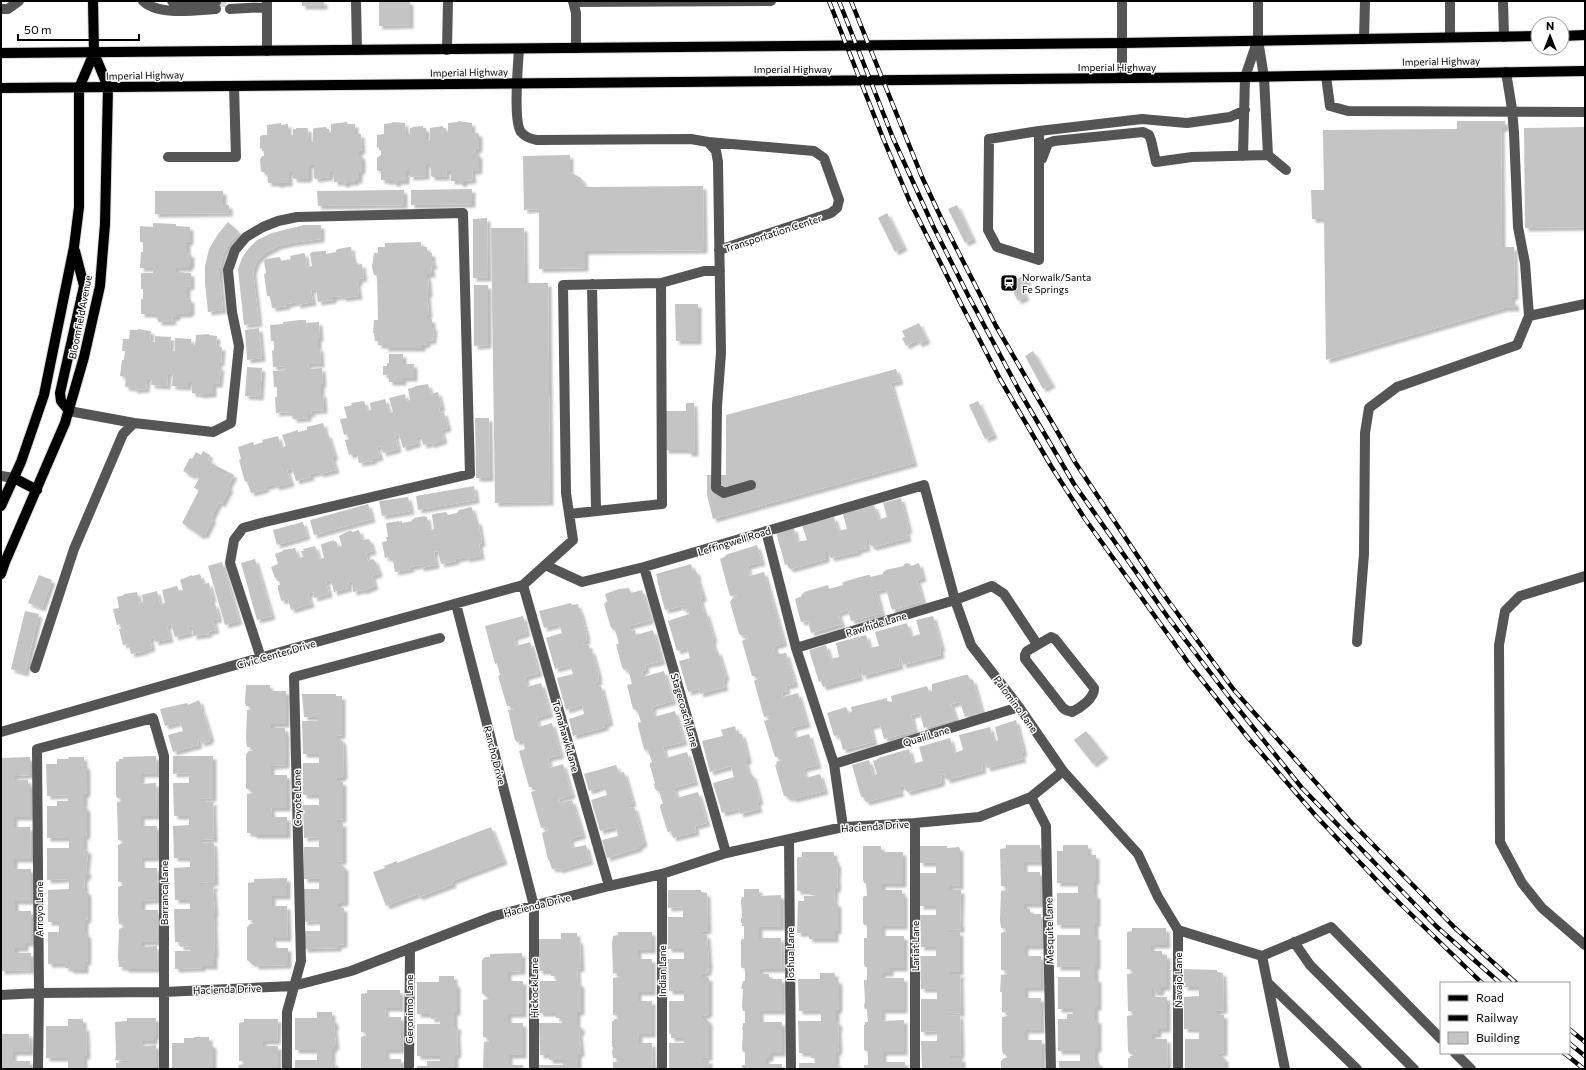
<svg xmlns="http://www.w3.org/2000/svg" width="1586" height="1070" font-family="Commissioner,sans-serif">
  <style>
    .building { fill: #c4c4c4; filter: url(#shadow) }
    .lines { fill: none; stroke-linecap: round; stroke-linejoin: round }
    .minor-tunnel { stroke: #d9d9d9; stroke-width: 10; stroke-dasharray: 10 5; stroke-linecap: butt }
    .major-casing { stroke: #dbdbdb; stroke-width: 12 }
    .minor { stroke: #555; stroke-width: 10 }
    .major { stroke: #000; stroke-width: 10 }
    .rail-casing { stroke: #000; stroke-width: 4.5 }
    .rail { stroke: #fff; stroke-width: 3; stroke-dasharray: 9; stroke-linecap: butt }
    .labels { text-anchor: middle; stroke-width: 3; stroke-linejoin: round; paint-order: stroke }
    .street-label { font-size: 10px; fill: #000; stroke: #fff }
    .poi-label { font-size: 10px; fill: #000; stroke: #fff; text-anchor: start }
  </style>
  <defs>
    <filter id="shadow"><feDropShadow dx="3.5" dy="3.5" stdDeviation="1" flood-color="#0004"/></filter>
  </defs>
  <rect width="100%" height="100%" fill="#fff"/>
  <path class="building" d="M302,1H324V6H302Z
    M379,1H410V25L379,26Z
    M458,121L472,123V133H478L479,135V147L478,149H476V154H478L479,156V168L478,171H472L473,180L464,181V183H459V181H451V171H446L447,176L444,177H433L431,176V164H426V176L410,177V171H406V181H398V183H393V181H385V180H381V172L377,170V158L381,155V150H379V147L377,148V135L384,134V124L392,123V122L405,123L406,134H410V128H412V127L423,126V128H426V141L430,140V128L443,126V128H446V133H448V123L458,122Z
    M1457,121H1505V128H1501L1502,247H1514L1515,296L1512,297V302H1515L1516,308H1504L1326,360L1324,219H1312L1311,190H1324L1323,130L1457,129Z
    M347,122V124H355V134H361V136L362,148L361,151H359V155H361L362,158V170L359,172V180H355V182H347V184H342V182H334V172H330V177L315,179L314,177V165H309V177L307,179H295L293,178V172H289V183H281V184H276V183H268L267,172H262L261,171L260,159L262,156H264V151H262V148L260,149V137L262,135H267V125L281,123V125L288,124V135H293V129H296V128H307L308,129L309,142H313V129L315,128L326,127L327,129H329V135H331V124Z
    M1585,127V227L1525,228L1524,128Z
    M570,155V172L581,178L585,187L703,186L704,250L585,251V268L539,269V209L524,210L523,156Z
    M472,189V204L411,205V190Z
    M404,190V205L318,206L317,191Z
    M155,191H223V205H229V213L155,214Z
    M957,205L973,239L965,243L948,209Z
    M887,213L904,247L895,252L878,218Z
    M487,218L488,278H473V219Z
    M228,222L239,232L230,242L223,254L220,268V282L223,310L208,312L205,283V266L209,249L218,234Z
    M153,223L176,224V226L190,227V241L187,242V253L191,254V265H189V268H176V272L191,273V286L187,287V298L191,300V312H189V314H177V317H173L172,322H158V317H154V314H141V299H143V289H141V273H153V268H140L141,252H143V242H140V226L153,227Z
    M304,225H321V239L291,243L278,246L265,253L257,260L253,271L259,323L244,325L238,269L242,258L248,249L257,240L272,233Z
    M491,228H524L525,283H548L550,502L495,503Z
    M421,242V247H427V253H432V261H433L434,266H431L432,274H427V278H428L429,294H427L429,315H427V319H432V327H434L433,340L427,341V344L422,345V348H385V345H378V341H375L374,333H373L374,320H378L377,275H374L372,267L374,253H378V247H385V243Z
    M349,247H351L353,260H356L357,265L362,264L364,278L359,279V282L357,283L359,296L343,298L342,296L333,297V300L318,302L316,289L311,290L313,302L297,305V302L287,304V306L272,308L270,296H267L264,274L266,273L264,261L266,259L280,257L281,261L291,259L290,256L304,253L305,254L307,267L312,266L310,254L312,252L323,251H326V254L336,252V250L338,249Z
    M1025,275L1028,281L1020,285L1026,297L1018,301L1009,283Z
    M474,285H488V345L474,346Z
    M675,304H698V341H676Z
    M300,320H306V323L319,322L320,338H318V348H320L321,364H308L309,369L322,368L323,384H321V394H323L324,410L311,411L312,413L308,414V418L295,419H293V415H289V412L276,413L275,397H277V387H274L273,371L286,370V366L273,367L272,351L274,350V341H271L270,325L283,324V322Z
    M919,323L927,340L919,344L917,340L906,346L902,338L905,337L902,331Z
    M259,328L262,358L247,360L245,330Z
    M138,329L151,331L150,341L155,342V336L171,337L170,350L175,351V338L191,339V345H195L196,335L209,334V335L217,336L216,347H222L221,363L219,362L218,367H221L219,384H213V394H205L204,395L192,393V382H188V387L172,386L173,374L168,373L167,386L151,385L152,379L147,378L146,389L134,390V388L125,387L126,377L120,376L122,360H124L125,351H122L123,339H129L130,330H138Z
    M1033,351L1052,384L1043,389L1025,356Z
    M389,354H403V364H414V378H403V382H389V377H387V375H383V366H387V363H389Z
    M247,367L262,368L260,397L245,396Z
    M896,369L900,381L891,383L914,463L713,519L707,495V475H726V415Z
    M428,384L431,394L438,392L442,408H439L440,413L444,412L448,428L441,430L444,440L431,445V443L423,445L421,436L416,437L418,443L403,448L399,434L395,435L398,449L383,453L381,446L377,447L380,457L373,459V461L359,463L357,453L349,455L345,440L349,439L347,434L344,435L340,419L347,418L344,407L352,405L351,403L364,401L367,411L371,410L370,403L385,399L389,413L393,412L389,398L405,394L406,401L410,400L408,389L415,387V386Z
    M978,401L994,435L985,439L969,405Z
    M686,403H694L695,453H688V450H665L664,411H686Z
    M475,418H489L490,478H476Z
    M323,423L326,435L328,434L335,457H332L336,470L320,474V472L310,474L311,477L296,481L292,468L287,470L291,483L276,487L275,484L265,487L266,489L251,493L247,481L245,482L239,460L241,459L238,447L253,442L254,445L263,442L262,440L278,436L281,448L286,446L282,435L298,430V432L307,430V427Z
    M203,451L210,455L208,459L212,461L211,463L234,475L228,486L230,488L222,504L219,502L211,518L213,519L205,535L202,534L201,536L182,523L199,490L194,488L199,478L193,474L192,476L183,471L190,458L192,459L196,452L201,455Z
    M474,486L476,500L418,510L416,496Z
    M408,497L411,511L382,516L379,501Z
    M901,498L909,530L906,531L908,538L874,547L870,545L869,541H866L867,548L858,550V552L831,558L828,552H826V559L791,569L789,568L787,564L785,565L776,532L794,528L797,542L807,540L802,525L834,517L838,531L847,529L843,514L874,505L879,520L887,517L883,503Z
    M368,504L372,519L314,535L310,520Z
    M471,507L472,508L475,521H478L479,526L482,543L479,544L481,556L466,559V557L456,559V561L441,564L438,551L434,552L436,565L420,568V565L410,567L411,569L395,572L393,560H390L389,557L385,558L382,542L387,541L386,537H388L386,524L387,523L399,521V522L402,521V523L412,521L411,520L414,519V518L425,516V517H427L429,530L434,529L432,516L433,514L446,512L448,515L457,513L459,510Z
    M303,522L307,536L277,545L273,530Z
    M351,530L352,532L359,530L362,540L368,539L370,540L373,551L366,553L368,561L373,559L375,561L379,572L378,574L372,576L375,586L363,591L362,590L353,592L352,581L348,582L349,588L334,592L331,580L326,581L329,594L314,598L313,592L308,594L311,604L291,610L288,599L282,601L281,600L278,589V585H280L279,580L277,581L276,578H275L271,567L278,564L275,554L283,551V550L295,548L298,558L303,557L301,551H304L303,549L315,546L319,559L324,558L321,545L322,544L334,540V542L336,541L338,547L342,546L339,536Z
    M757,545L762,562L747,566L750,576L764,572L784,643L774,646L775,651H778L779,654L786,653L795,684L786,686L787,691L782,692L783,697L798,693L807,724L792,728L795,738L809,734L818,765L803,769L806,778L820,774L825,791L793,799L792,797L788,798L786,796H784L775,765L777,764L776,762L781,760V757H775L764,721L770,719V716L764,717L754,681L759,678L758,676H752L742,641L748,638L747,635L743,636L739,634L730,602L733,598L737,597L736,595L730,596L720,559L726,556L725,555Z
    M255,559L272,616L257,620L241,563Z
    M222,562L239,621L225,625L208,566Z
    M907,563L910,564L911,566L919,563L923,578L917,580L923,601L892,610L886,589L876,591L882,613L851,621L848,610L838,613L842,624L811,633L808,621L801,622L795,599L802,596L801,595L804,593V592L828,585L829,589L843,585L842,583L846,581L868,575H870V577L883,574V572L886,571L885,570L904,566L903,565Z
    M691,564L693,571L695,570L697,573L698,577H697L703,596V598L700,599L704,613L706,612L714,639L712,640L715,652L718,651L726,677H724L725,680L723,681L725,687L700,694L699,689L688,692L679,661L690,658L687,648L677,651L668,621L689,614L688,609L683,610L682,606L665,610L657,580H658L656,574Z
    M200,574L203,584L209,583L213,598L211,599L212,604H215L219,619L213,620L216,630L208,632L209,634L193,636V626L188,627L190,633L175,637L171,624L167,626L170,639L155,642L154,637L150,638L152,648L145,650V651L131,654L129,644L123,645L119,629H121L120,624L117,625L113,609L119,608L117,597L124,595V594L137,592L139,603L143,602L142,595L157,591L160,604L165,603L162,590L177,586L179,591L183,590L180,580L192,575V576Z
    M39,575L52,580L42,608L28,603Z
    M629,588L631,593L642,590L651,620L629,626L631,631L635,630L636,635L653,630L662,661L645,665L646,670L642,671L643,677L664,671L673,701L652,707L654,717L675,711L684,742L663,747L666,758L687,752L695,782L674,788L677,798L698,792L707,823L695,826L696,832L673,838L671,831L668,832L667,830L660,807L661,804H663L659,791H657L655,789L654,784L655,783L650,766V763L652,762L648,750L646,751L644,749L638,726V723L641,722L637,710H635L633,709L627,685L632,684L628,669L624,670L622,667L616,644H619L615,629L613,630L612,628H611L604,604L607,601L605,594L619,589Z
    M571,603L572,605L578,604L579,610H580L587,636H586L587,640L582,644L589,645L590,651H592L599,676H598L599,681L594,684L595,686H601L610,722L605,724V727L573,736L569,719L584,714L582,705L566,710L557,678L573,674L570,665L555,669L546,638L562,633L559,624L544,628L539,611Z
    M25,611L39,614L25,673L11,669Z
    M523,616L527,633L514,637L516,646L530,642L539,673L525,677L527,687L541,683L550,714L536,718L539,727L552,723L561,755L548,758L550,768L563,764L572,795L559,799L560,803L572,800L583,835L570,839L572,848L586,845L590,861L559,870L558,868L552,869L549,860H548L542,833L548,830L547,827L541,828L531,792L537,790V788L535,787H529L519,751L525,749L523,740L517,742L515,740L508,710L514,709L513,706H507L498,676L500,675L497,663L495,664L485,626Z
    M933,616L942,648H940L941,655L903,665L901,658L899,659L900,666L863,676L861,670H858L860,677L823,687L821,681L819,682L809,650L826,645L830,659L839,657L836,643L866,635L870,648L879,646L875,632L907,623L911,637L920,634L916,620Z
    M965,675H968L970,680H973L982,712L965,717L960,702L951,704L956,719L924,728L920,713L911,715L915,731L884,739L880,724L870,726L874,742L843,750L839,735L834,736L827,713L846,707L849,714L852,711L851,707L887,698V701L892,702L891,696L927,686L929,692L932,691V684Z
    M246,685H270V691H286V724H271V728H285V733H286V765L271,766V775H287V808H271L272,817H287V835H253V833H247V794L253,793V790H249L246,788V754L249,751H253V748L247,747L246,739L247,710L252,709V706H246L245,703Z
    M302,694H336V696H342V735L336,736V738H340L343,742L344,775L341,778H337V781L343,782V819L337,820V823H343V861L337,862V864H341L345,868V901L344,903H338V907L344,908V944L338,945V948L304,949V931H320V921L304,922V889H319V879H304V847H319V837L304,838L303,805H319V795H303V763H319V754H303L302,721H318V717H304Z
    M199,700V702L200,701L202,712H203L211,738L209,739L210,741L201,743L200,739L198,740L199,745L173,752L168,735L183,731L180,722L165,726L160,709L187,703L188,705Z
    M1016,720L1024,753H1021L1023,759L987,768L985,763L982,764L983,770L947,780L944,774L941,775L942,781L940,782L941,783L908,792L906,791L904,786L899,787L901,793L866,802L863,797H861L852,765L869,760L873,775L877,774L873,761L878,759V758L909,749L913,764L923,761L919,747L950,738L954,753L963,750L959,735L990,727L994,742L998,740L995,727Z
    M735,726L737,734H742L748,758V761H745L749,774L751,773L752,776L753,775L760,801L757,802L759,809L740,814L739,809L722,813L713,783L734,777L731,766L710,772L702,741L723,736L721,730Z
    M1086,731L1105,755L1093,764L1074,740Z
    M156,756L157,774H141V784L156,783L157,816H141V826H157V858H141L142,868H157L158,900L142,901V910H158V942H142V947L157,946L158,969H125V967H119L118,957L119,929L124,927V925L119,924L118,915V887L123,885V882H118V845L123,843V841L118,840L117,802L123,801V799L117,798L116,795V762L119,761V759H123V757Z
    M173,756H213V798L208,799L201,798V801L214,802L213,805L214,839L201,840V843L212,842L214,844L215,881L213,883L201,882V885H215L213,889L215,913H214V919H215L214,923L215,954H214V966H202V968L175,969V951H190V946L180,947V942H175L174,909H190V900H175L174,868L190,867V858H174L173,826L189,825V816H174L173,783H189V773L173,774Z
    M30,757V775L14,776V780H28V784H30V817H14V827H30L31,859H14V869H31V901H15V911H31V943H25V948H15V953H31V970L1,971V758Z
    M68,757H84V765H86V767H87V791L86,794H84V807H86L87,810V833L86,836H84V849H86L88,852L86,871H88V875H86V878H84L85,891H87L88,894V917L87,920H85V933H87V936H88V959L87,962H85V970H70V968H65V964H48V932H59V922H48V890L69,889V879L47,880V848H69V838H47V806H57V801H68V795L47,796L46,764H57V759H69Z
    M616,765L619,773L624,772L633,803L629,805V808L634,807L635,809L644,843L639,846V848L607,858L602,840L618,836L616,827L600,831L591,800L607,795L604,786L589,791L584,774Z
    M491,827L504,861L452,881L453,884L419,897L418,894L386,906L373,872L385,868L384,866L397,861V863Z
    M1006,845H1040V862H1024V872H1040V904H1024V909H1030V914H1041V946H1025V956H1041V988H1025V998H1041V1030H1025V1040H1042V1069H1001V1061L1004,1058H1007V1055L1003,1054L1002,1049V1017L1008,1016V1013L1002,1012V992H1000L1001,975L1007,974V971L1001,970V933L1007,931V929L1001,928L1000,920L1001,891L1007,890V887L1001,886L1000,849L1006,848Z
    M1063,845H1088V855H1096V881H1094V895H1097V923H1095V936H1097V966H1095V979H1098V1007H1095V1020H1098V1049H1095V1062H1099V1069H1059V1061H1080V1051H1058V1019H1067V1014H1073V1009H1058V977H1080V967H1057V935H1080V925H1057V893H1078V883H1057V851H1063Z
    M863,846H881V852H903V884H882V890H902V894H904V926H882V936H904V968H890V973H882V978H904V1010H882V1021L904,1020V1052H883V1062H905V1069H864V1065H868V1051H865L864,1049V1025H865V1022H868L867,1009H865L864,1006L865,1001L864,983V980H867V967H865L864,964V938H867V925H864L863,922V898L864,896H867L866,883H864L863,880Z
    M919,846H947V848L959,847L960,849V886H949V890H961L960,924H961V929L949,930V932H960V972H949V974H961L960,979L961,1013L950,1014V1016L960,1015L961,1053L960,1056H950V1058H962V1069H922L921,1041H937V1031L921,1032V999H937V989H921L920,956H936V947H921L920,915H936V906H920V873H936V863H920Z
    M802,852H834V859H836V863H838L837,881H838L837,889H835L834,902L838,904V929L837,931H835V939H809V933H797L798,901H804V896H820L810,895V891H797V859L798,857H802Z
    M287,878V896H272V906H287L288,938H272L274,948H288V965L255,966V963H251L247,960V927L250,924H254V921L248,920V883L254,882V879Z
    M744,889H759V896L781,895V927H759V938H781L782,969H760V974H769V979H782V1011H760V1022H782V1053H770V1058H766V1064H782V1069H742V1065H745V1052H743L742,1049L743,1030H742L743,1023H745V1011H743L742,1007L743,989H741L743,981H745V968H742L741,966V941L742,939H744V926H742V923H741V918H742L741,900L742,897H744Z
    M668,890H701V892L707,893L708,930L702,932V934L707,935L709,964L708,972L702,974V977H708L709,979V1012L707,1015L702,1016V1018H706L709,1022V1057L703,1058V1060H709V1069H669V1043H684V1038H671V1034H669V1001H684V991H669L668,959H684V949H668V917H683V907L668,908Z
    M1132,928H1166L1167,945H1151V951H1162V955H1167V987H1161V992H1153V988H1152V997H1167V1029H1158V1034H1152V1039H1167L1168,1069H1128V1058H1130V1056H1134V1054H1130L1128,1051L1127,1016L1133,1015V1012L1128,1011L1127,974L1133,973V970L1127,969V932L1132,931Z
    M618,932H652V950H638V959H652V992H638V1001H652V1034H639V1043H652L653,1069H613V1062L619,1061V1058H613L612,1053L613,1047H612V1022L615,1019H619V1016L613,1015V978L619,977V974L613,973L612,945L613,936L618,935Z
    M561,933H577V940H579L580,944L581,968L577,969L578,983H580L581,986V1010L580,1012H577V1025H579L581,1028V1032H579L581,1051L580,1054H578V1067H580V1069H540L539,1065H563V1060H549V1055H540L539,1023H562V1018H556V1013H539V981H556V976H551V971H539L538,939H561Z
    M522,953V971L508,972V981H523V1014H508V1023H523V1055H509V1065H523V1069H483L484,1042L489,1041V1038L483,1037V1000L489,999V996H485L482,993V960L485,957H490V954Z
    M1184,969L1217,970V972L1223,973L1224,1010L1217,1011V1014L1224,1015V1052L1218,1054V1056H1222L1225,1059V1069H1185V1039H1199V1029H1184V997L1199,996V987H1184Z
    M820,973H835V980H838L839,983V1007L838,1010H836V1022H838L839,1025L838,1030L839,1048L838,1052H836V1064H838L839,1069H799V1063H815V1058H811V1053H799L798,1021H821V1011H799L798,979H820Z
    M439,976H454V983H456L457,986V1012H454V1026H457L458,1028L457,1033L458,1052L457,1055H455V1067H457V1069H417V1066H427V1061H440V1056H417V1024H440V1018L431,1019V1014H417V982H439Z
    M367,990H400V1008H385L386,1017H401V1050H386V1059H401V1069H361V1037L367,1035V1033L361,1032V994L367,993Z
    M317,1012H332V1020H334L335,1023V1027H334L336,1046H334V1049H332V1062H334L336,1069H295V1060H317V1050H295V1018H317Z
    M127,1018H156V1036H154V1041H141L142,1046L156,1045V1069H116V1063H128V1061L115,1060L116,1055L115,1022L127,1021Z
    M68,1019H83V1027H85L86,1029L87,1054L86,1056H84V1069H68V1058H46V1026H68Z
    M244,1019H278L277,1041H263V1046H278V1069H238L239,1065L244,1064V1061H239V1023L244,1022Z
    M1,1034H29L30,1052H13V1061H30V1069H1Z
    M194,1037H209V1044H212L213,1047V1069H172V1043H184V1038H194Z"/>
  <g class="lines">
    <path class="minor-tunnel" d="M216,2H229"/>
    <g class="major-casing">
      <path id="major" d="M1562,36L1585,35
        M1,53L1122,43L1538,36
        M1,88L1245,77L1585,71
        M69,411L61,401L60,393L84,286L75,251
        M14,478L37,490
        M1,506L21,462L44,395L74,247L79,207V88L94,53
        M1,574L5,562L65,423L84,357L100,286L105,224L108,87L94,53L93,1"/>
    </g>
    <path class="minor" d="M143,1C158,16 197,10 216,9
      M172,1L216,2
      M267,1V51
      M356,1L357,50
      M573,1L576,13V48
      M1258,1V40L1264,77L1268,155
      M1503,1L1504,37
      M573,2L771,1
      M1,9H8L19,1
      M230,9L267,7
      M1450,37V1
      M1364,39L1365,1
      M519,49C518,65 513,121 521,132C525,137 531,139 537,140L691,139L708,142L814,151L824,158L839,200L837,208L831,213L719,250
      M447,50L448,1
      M1506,72L1512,109L1514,133L1518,227L1525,263L1529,316L1585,304
      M1326,76L1330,106L1348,111L1585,112
      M1122,78V1
      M1039,131V260L997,247L988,230L989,139L1039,131L1142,119L1187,123L1230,117L1245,110
      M708,142L716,151L718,162L721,353L717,406L716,488L724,493L751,485
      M1243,156L1245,77L1257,42
      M168,157H236L234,86
      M1042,159L1048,143L1054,141L1143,132L1149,135L1151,140L1156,162L1192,157L1268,155L1286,170
      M661,283L704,271H720
      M592,284L596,511
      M69,411L134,423L213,432L231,423L239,346L232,312L228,270L235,250L246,237L263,227L278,221L297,217L463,213L470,474L265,522L243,528L234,540L230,563L261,658
      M1,476L14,478
      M766,531L796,648L834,764L843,827
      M545,565L582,582L644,567L924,485L955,600L971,645L1019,707L1063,771L1138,854L1158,897L1178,930V1069
      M644,567L726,853
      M1585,576L1520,596L1505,611L1499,645L1500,842L1522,883L1542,908L1585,945
      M523,585L609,886
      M456,604L534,906V1069
      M1051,637L1055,639L1094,688C1095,698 1080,708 1072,712L1066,710L1063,708L1025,659V655L1027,651Z
      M1357,642L1364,554L1365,433L1369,408L1397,387L1517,345L1529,316
      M796,648L955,600L992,586L1004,594L1037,644
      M35,668L74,549L123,434L134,423
      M1,732L291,649L523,585L573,540L566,493L563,285L661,283L662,504L569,514
      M834,764L1019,707
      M1031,797L1046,826L1051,1069
      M789,839L791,1069
      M1178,930L1262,956L1331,927L1441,1039
      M1294,942L1310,965L1414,1069
      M1262,956L1285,1069
      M1267,982L1357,1069
      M1,995L39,993L164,992L293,986L351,971L494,916L609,886L662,874L726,853L843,827L915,823L979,817L1031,797L1063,771
      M1455,1053L1471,1069
      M38,1069L39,993L37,749L153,718L164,756V1069
      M287,1069V1012L301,961L294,677L440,638
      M409,1069L410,948
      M662,1069V874
      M915,1069V823"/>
    <use href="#major" class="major"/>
    <g class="rail-casing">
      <path id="rail" d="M829,1L883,138L910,202L960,302L1000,379L1051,466L1085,519L1190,665L1249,739L1316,816L1386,890L1482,983
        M839,1L893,138L934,228L969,297L1021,394L1074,484L1167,616L1232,701L1302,788L1436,926L1500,983
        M851,1L922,177L942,220L996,326L1075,462L1161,591L1234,690L1350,821L1455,928L1516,983
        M1569,1029L1585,1042
        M1569,1043L1585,1056
        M1564,1053L1584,1069"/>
    </g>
    <use href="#rail" class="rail"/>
  </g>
  <defs>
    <g id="station-square" transform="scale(0.9)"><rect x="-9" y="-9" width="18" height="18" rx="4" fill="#000" stroke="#fff"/><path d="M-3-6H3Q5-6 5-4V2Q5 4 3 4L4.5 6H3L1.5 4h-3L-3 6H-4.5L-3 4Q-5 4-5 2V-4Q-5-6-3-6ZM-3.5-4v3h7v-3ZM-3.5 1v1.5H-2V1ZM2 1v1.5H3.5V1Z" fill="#fff"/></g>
  </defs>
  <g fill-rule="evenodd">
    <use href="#station-square" x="1009" y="283"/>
  </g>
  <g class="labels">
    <g class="street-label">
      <text transform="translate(1441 61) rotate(-1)" y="4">Imperial Highway</text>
      <text x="1117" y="71">Imperial Highway</text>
      <text x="793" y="73">Imperial Highway</text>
      <text transform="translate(469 72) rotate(-1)" y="4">Imperial Highway</text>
      <text transform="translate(145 75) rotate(-1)" y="4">Imperial Highway</text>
      <text transform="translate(773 233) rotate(-18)" y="4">Transportation Center</text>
      <text transform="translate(80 317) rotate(-79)" y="4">Bloomfield Avenue</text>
      <text transform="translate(734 541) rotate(-17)" y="4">Leffingwell Road</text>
      <text transform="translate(876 624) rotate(-17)" y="4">Rawhide Lane</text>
      <text transform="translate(276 654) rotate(-16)" y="4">Civic Center Drive</text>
      <text transform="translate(1016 704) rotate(54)" y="4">Palomino Lane</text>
      <text transform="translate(685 710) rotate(74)" y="4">Stagecoach Lane</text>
      <text transform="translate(566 736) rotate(74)" y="4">Tomahawk Lane</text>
      <text transform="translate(926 736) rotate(-17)" y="4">Quail Lane</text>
      <text transform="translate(495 755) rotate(76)" y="4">Rancho Drive</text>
      <text transform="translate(297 798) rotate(-91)" y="4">Coyote Lane</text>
      <text transform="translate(875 826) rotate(-4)" y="4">Hacienda Drive</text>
      <text transform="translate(164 893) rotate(-90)" y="4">Barranca Lane</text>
      <text transform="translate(537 905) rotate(-14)" y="4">Hacienda Drive</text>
      <text transform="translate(39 909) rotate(-90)" y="4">Arroyo Lane</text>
      <text transform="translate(1049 931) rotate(-91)" y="4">Mesquite Lane</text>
      <text transform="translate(915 946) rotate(-90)" y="4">Lariat Lane</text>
      <text transform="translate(790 954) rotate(-90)" y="4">Joshua Lane</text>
      <text transform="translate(662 971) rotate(-90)" y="4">Indian Lane</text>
      <text transform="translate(1178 980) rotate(-90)" y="4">Navajo Lane</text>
      <text transform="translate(534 988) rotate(-90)" y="4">Hickock Lane</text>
      <text transform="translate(227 989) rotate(-2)" y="4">Hacienda Drive</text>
      <text transform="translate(409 1009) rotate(-90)" y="4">Geronimo Lane</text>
    </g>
    <g class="poi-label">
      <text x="1022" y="281">Norwalk/Santa<tspan x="1022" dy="12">Fe Springs</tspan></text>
    </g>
  </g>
  <rect width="1586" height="1070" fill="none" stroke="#000000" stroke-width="4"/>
  <rect x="1440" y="982" width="130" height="72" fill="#ffffff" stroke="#999999"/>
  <rect x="1448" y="995" width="20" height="6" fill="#000000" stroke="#999999"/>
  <text x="1476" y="1002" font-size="12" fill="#000000">Road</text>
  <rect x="1448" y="1015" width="20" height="6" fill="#000000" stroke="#999999"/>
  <text x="1476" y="1022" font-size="12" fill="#000000">Railway</text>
  <rect x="1448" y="1032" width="20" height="12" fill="#c4c4c4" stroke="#999999"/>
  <text x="1476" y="1042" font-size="12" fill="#000000">Building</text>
  <g transform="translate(1550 36)"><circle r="19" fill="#ffffff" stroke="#999999"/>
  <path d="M0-3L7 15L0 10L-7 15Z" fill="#000000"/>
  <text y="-6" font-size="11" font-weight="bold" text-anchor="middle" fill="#000000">N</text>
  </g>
  <path d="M18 34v6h121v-6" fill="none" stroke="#000000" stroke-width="2"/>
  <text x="24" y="34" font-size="12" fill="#000000" stroke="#ffffff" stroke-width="3" paint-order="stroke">50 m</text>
</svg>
